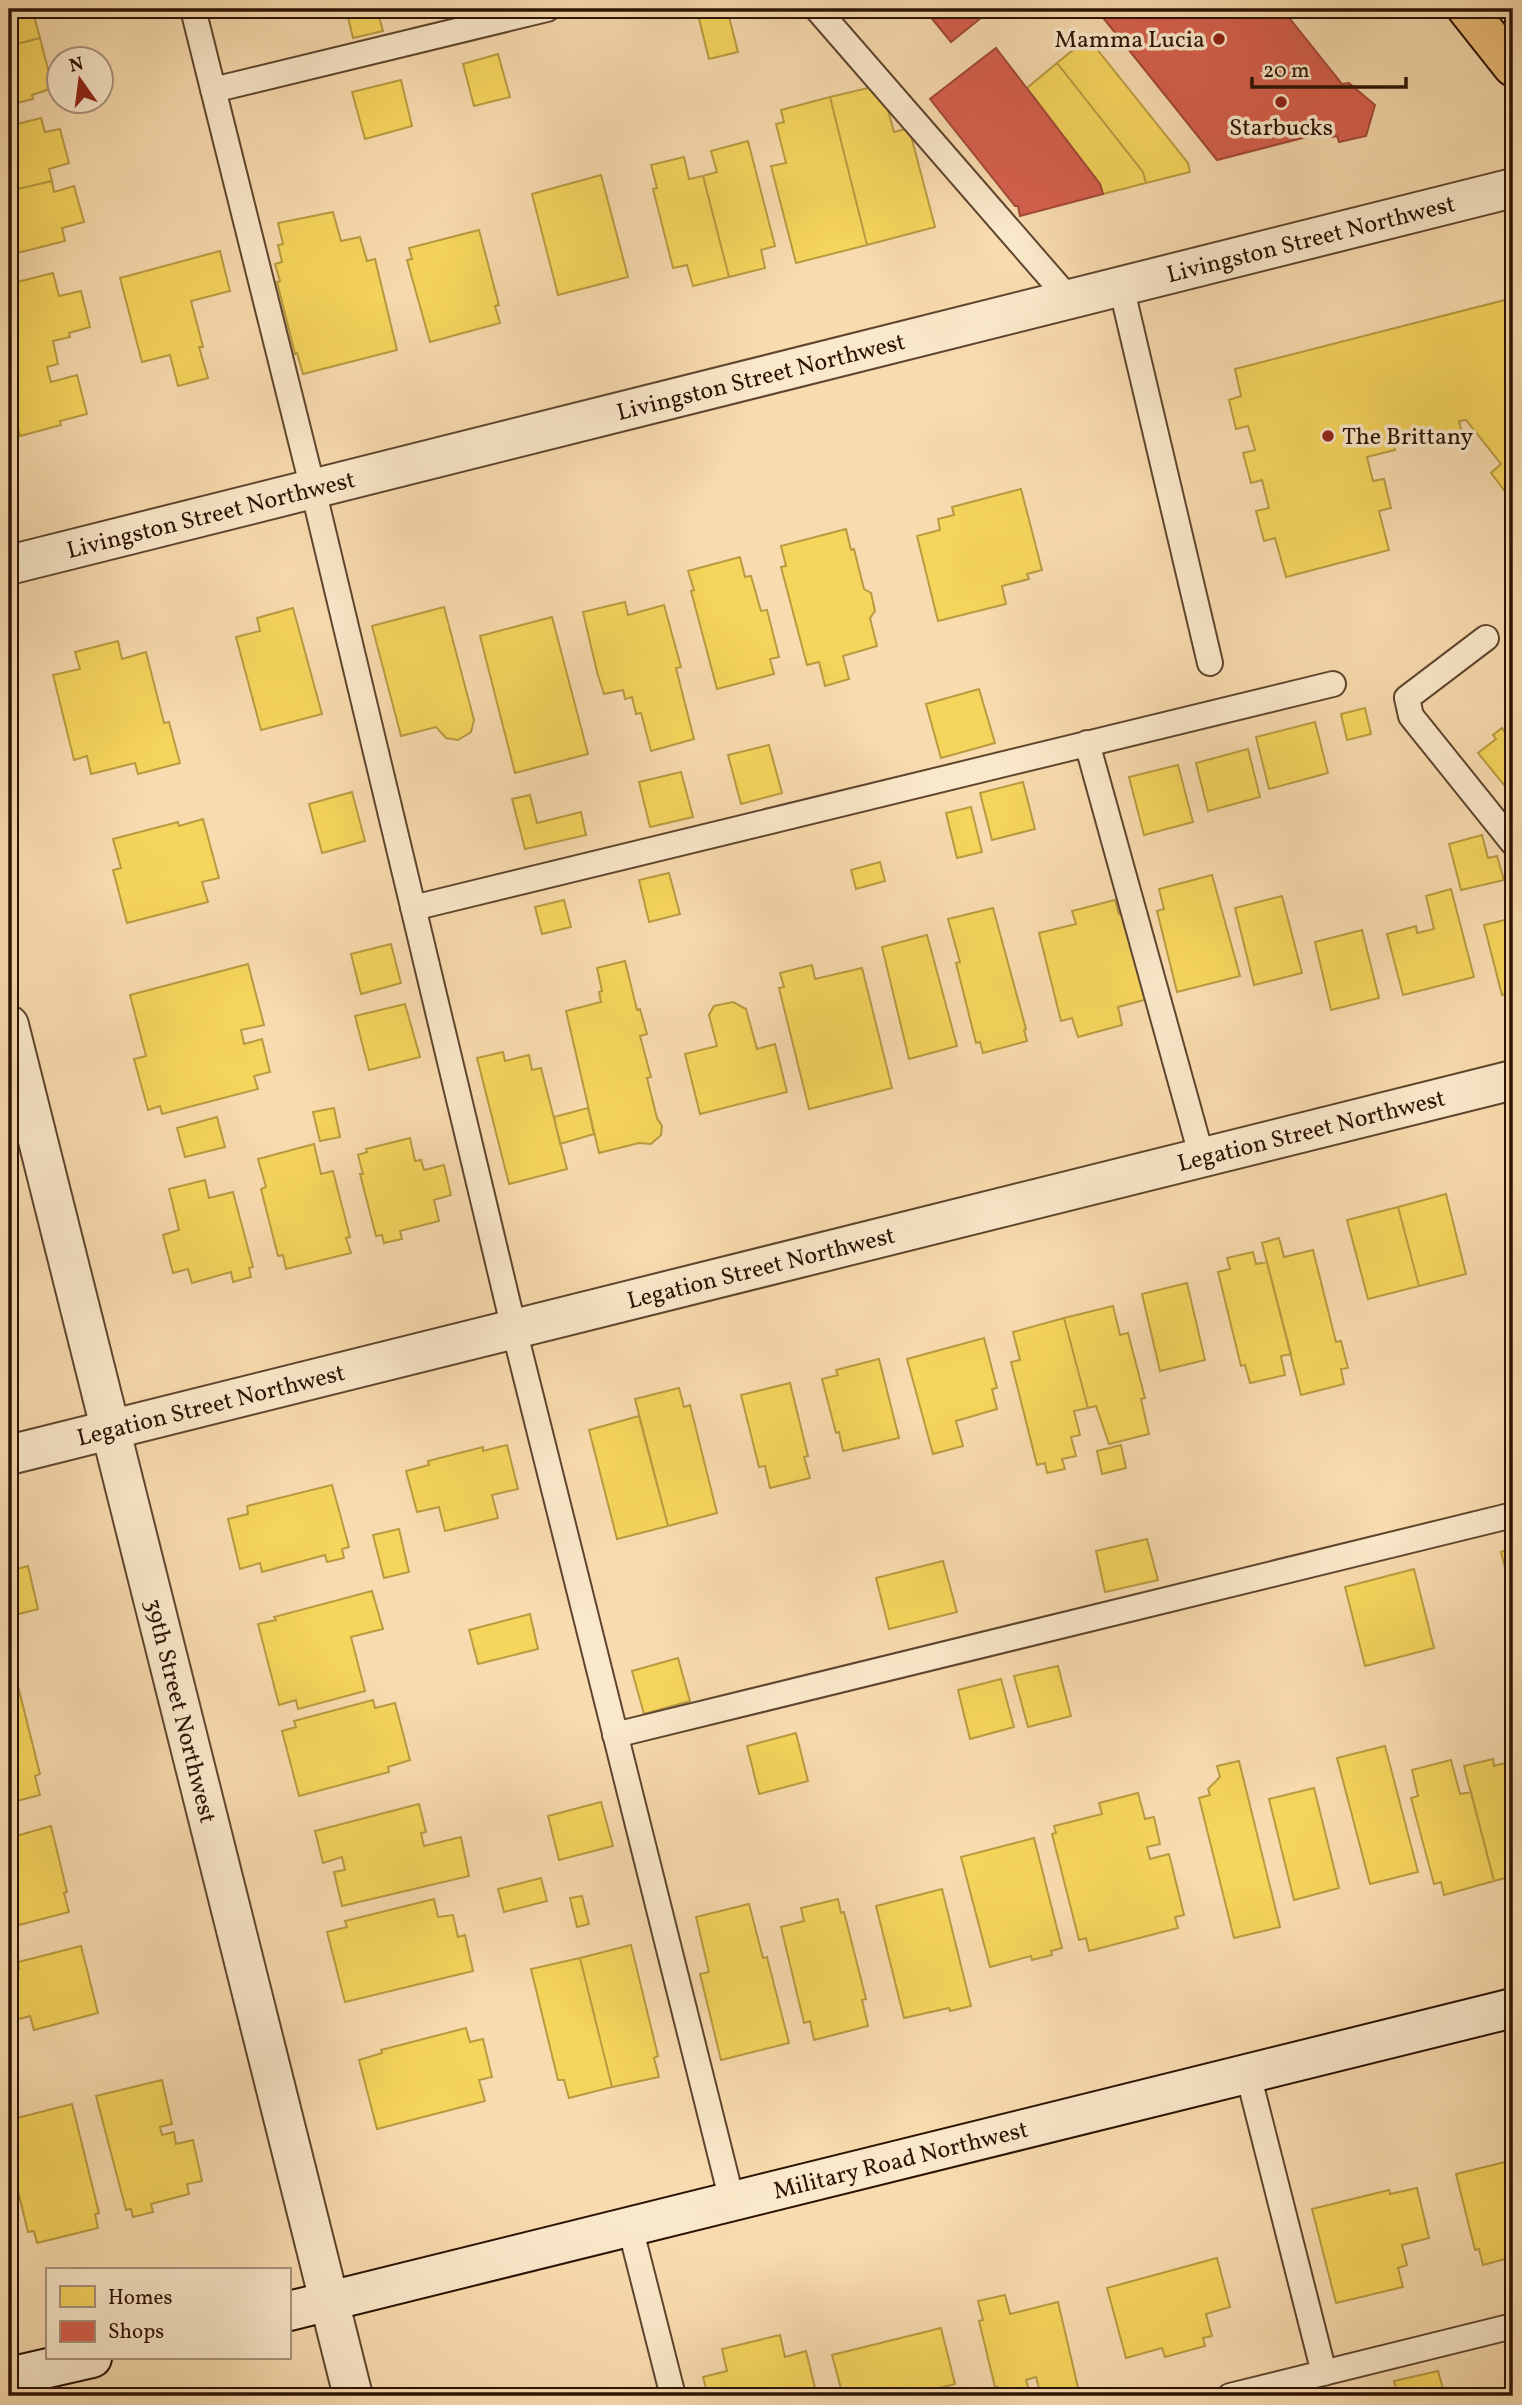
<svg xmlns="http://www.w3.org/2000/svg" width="1522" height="2405" font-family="Vollkorn,serif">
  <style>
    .homes { fill: #f6d55c; stroke: #b99b42; stroke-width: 2 }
    .shops { fill: #d6604d; stroke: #a34937; stroke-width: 2 }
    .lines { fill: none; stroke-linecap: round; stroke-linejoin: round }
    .lane-casing { stroke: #5f452e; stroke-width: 28 }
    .street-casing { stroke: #5f452e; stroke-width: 42 }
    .secondary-casing { stroke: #2c1304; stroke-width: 42 }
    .primary-casing { stroke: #2c1304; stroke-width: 42 }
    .lane { stroke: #fae8ca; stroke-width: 24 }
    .street { stroke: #fae8ca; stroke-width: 38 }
    .secondary { stroke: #fae8ca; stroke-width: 38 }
    .primary { stroke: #ecbe77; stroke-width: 38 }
    .poi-dot { fill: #8f2418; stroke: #fae8ca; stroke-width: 2.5 }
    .labels { text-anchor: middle; stroke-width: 7; stroke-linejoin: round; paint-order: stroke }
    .poi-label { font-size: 24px; fill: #2c1304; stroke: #fae8ca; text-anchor: end }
    .street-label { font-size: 24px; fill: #2c1304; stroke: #fae8ca }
  </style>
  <rect width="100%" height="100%" fill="#f8dbae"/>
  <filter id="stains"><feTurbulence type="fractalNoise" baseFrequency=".00286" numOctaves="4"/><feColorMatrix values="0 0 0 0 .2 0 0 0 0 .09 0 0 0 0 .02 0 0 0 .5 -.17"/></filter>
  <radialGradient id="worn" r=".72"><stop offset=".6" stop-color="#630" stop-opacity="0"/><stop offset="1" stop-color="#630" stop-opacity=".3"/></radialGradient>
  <path class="homes" d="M9,9H32L40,38L9,46Z
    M346,9H377L383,31L353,38Z
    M706,9H727L738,52L709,59L697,11Z
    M40,38L53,88L32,95L33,99L9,105V46Z
    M1088,38L1188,163L1190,172L1146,183L1143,172L1057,63Z
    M498,54L510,97L474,106L463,64Z
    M1057,63L1143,172L1146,183L1103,194L1100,184L1027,88Z
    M401,80L412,126L365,139L352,92Z
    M876,86L884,96L894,132L909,128L935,227L867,245L830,97Z
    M830,97L867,245L796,263L771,166L786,163L776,124L784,122L781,110Z
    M41,118L45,132L60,129L69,163L49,169L52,181L9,191V126Z
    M748,141L775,246L761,250L765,268L729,277L703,176L717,172L711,151Z
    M684,157L689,179L703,176L729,277L693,286L687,265L673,268L653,189L657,188L651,165Z
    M601,175L628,277L558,295L532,194Z
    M52,181L54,192L74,186L84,222L62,228L65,241L9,255V191Z
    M333,212L341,241L360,237L367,261L375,259L397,350L303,374L297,353L295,354L277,282L280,281L275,264L282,262L278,245L283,244L278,223Z
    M479,230L499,305L495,306L500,323L430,342L407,260L412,259L409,248Z
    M220,251L230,291L191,301L203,347H199L208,378L178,386L170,355L142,362L120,278Z
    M53,273L59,296L81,291L90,327L69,333L70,337L53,341L58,364L47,367L51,382L77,375L87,414L60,421L61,425L20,436L9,395V303L13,302L9,284Z
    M1505,300L1513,310V488L1507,494L1491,473L1501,464L1466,420L1459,421L1462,433L1436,440L1433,429L1393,440L1395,450L1367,457L1373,481L1384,479L1391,508L1379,511L1389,550L1286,577L1275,538L1264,541L1256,511L1269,508L1262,480L1251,483L1243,453L1255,450L1248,426L1236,429L1229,400L1241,396L1235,369Z
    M1021,489L1042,570L1027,574L1029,579L1002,586L1006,604L938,621L917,536L940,530L938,519L954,515L952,507Z
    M846,529L851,550L854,549L864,589L871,593L875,611L870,618L877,646L843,656L849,679L825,686L819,662L807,665L781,567L786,566L781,546Z
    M1513,545V563L1505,552Z
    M740,557L745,577L751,576L761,611L767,610L779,657L770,659L774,674L717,689L691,591L694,590L688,571Z
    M625,602L628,615L664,605L681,667L676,668L694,739L651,751L641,713L636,714L632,697L625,699L623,690L604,694L597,672L583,612Z
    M444,607L474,720L471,732L458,740L446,738L436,727L401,736L372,626Z
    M293,608L322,714L261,730L236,637L260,631L257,618Z
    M552,617L588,754L515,773L480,636Z
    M118,641L122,659L146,652L164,723L169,722L180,763L138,774L135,763L91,774L87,756L74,760L53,675L80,669L75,652Z
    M979,689L995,743L941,758L926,704Z
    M1365,708L1371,734L1347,740L1341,714Z
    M1315,722L1328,773L1269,789L1256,737Z
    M1513,724V796L1478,753L1496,739L1493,735L1502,728L1504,731Z
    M769,745L782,793L741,804L728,755Z
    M1248,749L1260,797L1208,811L1196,763Z
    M1178,765L1193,822L1144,835L1129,777Z
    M681,772L693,817L650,827L639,782Z
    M1023,782L1035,829L992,840L980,793Z
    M352,792L365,841L322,853L309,804Z
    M530,795L537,823L581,812L586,835L525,849L512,799Z
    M971,807L982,852L957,858L946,813Z
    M203,819L219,878L202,882L208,902L127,923L113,870L121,868L113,839L178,822L179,826Z
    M1482,835L1488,858L1497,856L1504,880L1461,890L1449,844Z
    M880,862L885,881L856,889L851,870Z
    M669,873L680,914L649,922L639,880Z
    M1212,875L1240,976L1177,992L1157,911L1164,909L1159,889Z
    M1451,889L1474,977L1403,995L1387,934L1416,926L1417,933L1434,929L1426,896Z
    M1282,896L1302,973L1254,985L1235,908Z
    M564,900L571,927L542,934L535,907Z
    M1115,900L1119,914L1125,913L1148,999L1118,1007L1122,1025L1078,1037L1072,1018L1061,1021L1039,933L1076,924L1072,911Z
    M993,908L1026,1029L1024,1030L1027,1041L983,1053L980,1042L976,1043L956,963L960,962L948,919Z
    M1513,918V992L1502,995L1484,925Z
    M1362,930L1379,998L1331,1010L1315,942Z
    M927,935L957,1046L909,1059L882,947Z
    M391,944L401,983L361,994L351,954Z
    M625,961L637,1010L640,1009L647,1034L640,1036L651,1077L647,1078L657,1118L662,1126L661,1135L651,1144L639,1143L599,1153L566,1011L601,1002L599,992L602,991L597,968Z
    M248,964L264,1025L241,1030L244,1044L262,1039L270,1072L254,1076L258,1089L162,1114L160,1106L148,1110L134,1059L146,1056L130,995Z
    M812,965L815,979L862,968L892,1088L809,1109L779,988L784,987L780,973Z
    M733,1002L746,1009L757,1049L775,1044L787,1092L700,1114L685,1054L717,1046L709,1015L714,1006Z
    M405,1004L420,1057L369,1070L355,1016Z
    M503,1052L505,1061L529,1055L532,1070L541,1068L567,1169L509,1184L477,1058Z
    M334,1108L340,1137L320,1141L313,1112Z
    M588,1108L594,1134L560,1144L554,1117Z
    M217,1117L225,1147L185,1157L177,1128Z
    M410,1138L415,1161L421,1160L424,1170L444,1165L451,1195L434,1200L439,1221L400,1231L402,1239L384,1243L382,1235L376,1236L360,1174H363L358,1155L367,1152L366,1149Z
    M314,1144L321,1174L333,1171L350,1237L346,1238L351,1253L286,1269L283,1255L278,1256L261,1189L266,1187L258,1159Z
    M205,1180L209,1198L233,1192L253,1267L249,1268L251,1277L233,1282L231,1272L192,1283L188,1269L173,1273L163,1235L179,1230L169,1189Z
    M1446,1194L1466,1274L1419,1286L1398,1207Z
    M1398,1207L1419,1286L1368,1299L1347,1220Z
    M1279,1238L1284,1257L1313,1250L1336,1342L1341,1341L1348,1368L1341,1369L1344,1384L1301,1395L1262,1243Z
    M1253,1252L1256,1264L1267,1262L1291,1354L1281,1356L1285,1375L1250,1383L1245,1365L1241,1366L1218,1272L1230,1269L1227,1258Z
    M1187,1283L1205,1360L1160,1371L1142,1294Z
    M1113,1306L1120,1335L1128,1333L1145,1398L1141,1399L1149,1434L1109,1444L1096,1406L1088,1408L1064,1318Z
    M1064,1318L1088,1408L1074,1411L1080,1435L1071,1437L1076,1456L1062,1459L1065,1469L1047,1473L1045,1463L1037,1465L1011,1362L1020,1360L1013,1332Z
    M984,1338L997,1388L992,1389L997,1409L956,1421L963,1446L933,1454L907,1359Z
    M879,1359L899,1438L843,1451L839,1432L836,1433L822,1379L838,1375L836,1370Z
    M790,1383L808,1456L804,1457L810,1478L770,1488L765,1466L759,1467L741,1395Z
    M679,1388L684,1407L690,1405L717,1513L668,1526L635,1399Z
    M639,1416L668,1526L617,1539L589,1430Z
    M507,1445L518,1489L492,1495L498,1518L445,1531L439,1507L417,1512L406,1471L429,1465L428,1461L483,1447V1451Z
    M1121,1445L1126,1468L1102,1474L1097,1451Z
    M332,1485L349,1547L342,1549L344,1558L327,1562L325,1555L262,1572L260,1563L240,1569L228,1519L248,1514L247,1506Z
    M399,1529L409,1572L384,1578L373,1535Z
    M1147,1539L1158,1580L1105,1592L1096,1551Z
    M1513,1548V1600L1501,1552Z
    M943,1561L957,1612L889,1629L876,1578Z
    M28,1566L38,1609L15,1615L17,1623L9,1625V1571Z
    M1414,1569L1434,1648L1365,1666L1345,1587Z
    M372,1591L383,1629L351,1637L365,1691L298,1709L296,1700L279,1705L258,1624L276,1620L274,1617Z
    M530,1614L538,1649L478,1664L469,1630Z
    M678,1658L690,1701L644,1714L632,1671Z
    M1058,1666L1071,1716L1028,1727L1014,1676Z
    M16,1678L40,1774L35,1776L40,1795L9,1803V1680Z
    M1001,1679L1014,1727L970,1739L958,1690Z
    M373,1700L375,1708L395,1703L410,1760L388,1767L389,1772L299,1796L282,1731L296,1727L294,1721Z
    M796,1733L808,1781L759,1794L747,1746Z
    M1385,1746L1418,1872L1370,1884L1337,1758Z
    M1493,1759L1494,1766L1513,1761V1876L1494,1881L1464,1766Z
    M1451,1760L1460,1794L1471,1792L1494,1881L1444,1895L1441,1882L1434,1884L1411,1798L1418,1796L1412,1770Z
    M1239,1761L1280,1927L1234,1938L1199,1798L1210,1795L1208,1789L1220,1777L1217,1766Z
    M1314,1788L1339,1888L1294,1900L1269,1799Z
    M1138,1793L1145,1819L1154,1817L1160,1844L1147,1847L1150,1859L1169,1854L1184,1915L1175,1917L1178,1928L1089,1951L1086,1938L1079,1940L1052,1834L1056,1833L1054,1826L1102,1814L1099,1803Z
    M601,1802L613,1846L559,1860L548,1816Z
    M419,1804L426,1832L421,1833L424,1846L461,1837L469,1876L342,1906L334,1872L345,1870L342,1857L323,1863L315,1831Z
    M51,1826L67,1892L64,1893L69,1912L19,1925L15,1908L9,1910V1838Z
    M1034,1838L1062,1948L1051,1951L1052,1955L1032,1960L1031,1956L990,1967L961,1857Z
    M541,1878L547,1901L504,1912L498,1889Z
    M942,1889L971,2006L950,2011L949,2008L904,2018L876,1906Z
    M582,1896L589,1924L577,1927L570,1898Z
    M434,1899L438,1917L453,1915L458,1937L465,1935L473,1971L345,2002L327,1932L347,1927L345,1921Z
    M838,1899L841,1913L844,1912L866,1999L862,2000L868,2026L814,2040L810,2021L804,2023L781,1927L804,1921L801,1908Z
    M749,1904L763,1958L767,1957L789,2043L721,2060L700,1974L709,1972L696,1917Z
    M631,1945L658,2056L654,2058L659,2077L612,2087L580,1958Z
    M81,1946L98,2013L34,2030L30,2016L9,2022V1972L19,1969L18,1962Z
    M580,1958L612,2087L569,2098L564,2080H558L531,1969Z
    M466,2028L470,2042L483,2039L492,2077L479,2080L485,2101L377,2129L359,2060L382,2053L381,2050Z
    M162,2080L172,2124L160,2127L162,2135L174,2132L176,2144L193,2140L202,2181L187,2184L189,2194L151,2204L153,2212L133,2217L131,2209L126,2210L96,2096Z
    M72,2104L99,2213L95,2214L98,2228L37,2243L34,2231L28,2232L11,2162L16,2160L9,2129V2120Z
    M1513,2160V2257L1483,2265L1479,2249L1475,2250L1456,2174Z
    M1417,2188L1429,2238L1402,2245L1407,2265L1398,2268L1403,2287L1336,2303L1312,2209L1389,2190L1390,2194Z
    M1217,2258L1230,2307L1206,2314L1212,2336L1203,2338L1205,2346L1165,2357L1162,2348L1126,2358L1107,2288Z
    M1005,2295L1010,2314L1058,2302L1080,2396H1041L1036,2377L1026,2380L1029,2390L1001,2396L998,2387H995L979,2321L983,2320L978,2301Z
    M941,2328L955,2384L931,2390L933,2396H843L832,2355Z
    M780,2335L785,2357L806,2351L817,2396H708L703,2377L727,2371L722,2349Z
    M1438,2371L1445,2396H1398L1394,2381Z
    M648,2390L649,2396H624Z"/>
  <path class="shops" d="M924,9H992L951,42Z
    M1096,9H1282L1342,84L1349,83L1375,105L1366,136L1339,142L1337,136L1332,137L1330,131L1217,160Z
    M996,48L1100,184L1103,194L1020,216L1018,206H1015L930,99Z"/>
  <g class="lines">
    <g class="lane-casing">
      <path id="lane" d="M193,9L313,489L514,1329L732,2201
        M817,9L1070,300
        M213,90L547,9
        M1121,286L1210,663
        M1486,638L1407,698L1411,716L1513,843
        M1087,743L1202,1158
        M413,908L1333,684
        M615,1735L1513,1515
        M1248,2074L1324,2373
        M630,2227L673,2396
        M1230,2396L1513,2326"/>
    </g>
    <g class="street-casing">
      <g id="street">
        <path id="s1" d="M9,565L1513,188"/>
        <path id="s2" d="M9,1025L353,2396"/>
        <path id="s3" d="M9,1455L1513,1080"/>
      </g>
    </g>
    <g class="secondary-casing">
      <g id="secondary">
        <path id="s4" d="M289,2311L1513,2008"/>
        <path d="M9,2377L92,2358"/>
      </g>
    </g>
    <g class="primary-casing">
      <path id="primary" d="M1467,9L1513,67"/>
    </g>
    <use href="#lane" class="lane"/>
    <use href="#street" class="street"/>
    <use href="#secondary" class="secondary"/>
    <use href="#primary" class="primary"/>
  </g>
  <g class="poi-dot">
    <circle cx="1219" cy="39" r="7"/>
    <circle cx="1281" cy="102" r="7"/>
    <circle cx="1328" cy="436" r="7"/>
  </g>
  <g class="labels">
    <g class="poi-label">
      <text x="1205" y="47">Mamma Lucia</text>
      <text x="1281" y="135" text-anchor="middle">Starbucks</text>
      <text x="1342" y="444" text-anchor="start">The Brittany</text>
    </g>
    <g class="street-label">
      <text dy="8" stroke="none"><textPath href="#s1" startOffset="1342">Livingston Street Northwest</textPath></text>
      <text dy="8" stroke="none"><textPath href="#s1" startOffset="775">Livingston Street Northwest</textPath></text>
      <text dy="8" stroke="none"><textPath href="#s1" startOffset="208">Livingston Street Northwest</textPath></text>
      <text dy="8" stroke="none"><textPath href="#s3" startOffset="1342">Legation Street Northwest</textPath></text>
      <text dy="8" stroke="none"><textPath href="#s3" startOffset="775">Legation Street Northwest</textPath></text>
      <text dy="8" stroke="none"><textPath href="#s3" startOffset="208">Legation Street Northwest</textPath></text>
      <text dy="8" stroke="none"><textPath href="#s2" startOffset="707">39th Street Northwest</textPath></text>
      <text dy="8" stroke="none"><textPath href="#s4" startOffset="630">Military Road Northwest</textPath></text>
    </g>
  </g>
  <rect width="1522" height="2405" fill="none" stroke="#f8dbae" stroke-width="35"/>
  <rect x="10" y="10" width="1501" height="2384" fill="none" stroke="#2c1304" stroke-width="3.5"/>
  <rect x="18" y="18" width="1487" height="2370" fill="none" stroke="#2c1304" stroke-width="2"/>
  <rect x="46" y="2268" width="245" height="91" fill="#fae8ca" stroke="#a8937b" stroke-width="2"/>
  <rect x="60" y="2286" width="35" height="21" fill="#f6d55c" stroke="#a8937b" stroke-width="2"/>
  <text x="108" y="2304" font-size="21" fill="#2c1304">Homes</text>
  <rect x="60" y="2321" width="35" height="21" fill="#d6604d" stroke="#a8937b" stroke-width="2"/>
  <text x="108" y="2338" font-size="21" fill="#2c1304">Shops</text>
  <g transform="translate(80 80) rotate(346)"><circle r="33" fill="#fae8ca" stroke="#a8937b" stroke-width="2"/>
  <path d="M0-5L12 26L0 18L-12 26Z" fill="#8f2418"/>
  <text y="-10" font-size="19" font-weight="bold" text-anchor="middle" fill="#2c1304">N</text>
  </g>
  <path d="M1252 77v10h154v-10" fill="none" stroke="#2c1304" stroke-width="3.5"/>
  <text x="1263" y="77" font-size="21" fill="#2c1304" stroke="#fae8ca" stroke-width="5" paint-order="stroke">20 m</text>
  <rect width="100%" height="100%" filter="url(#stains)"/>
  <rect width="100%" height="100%" fill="url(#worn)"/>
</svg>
